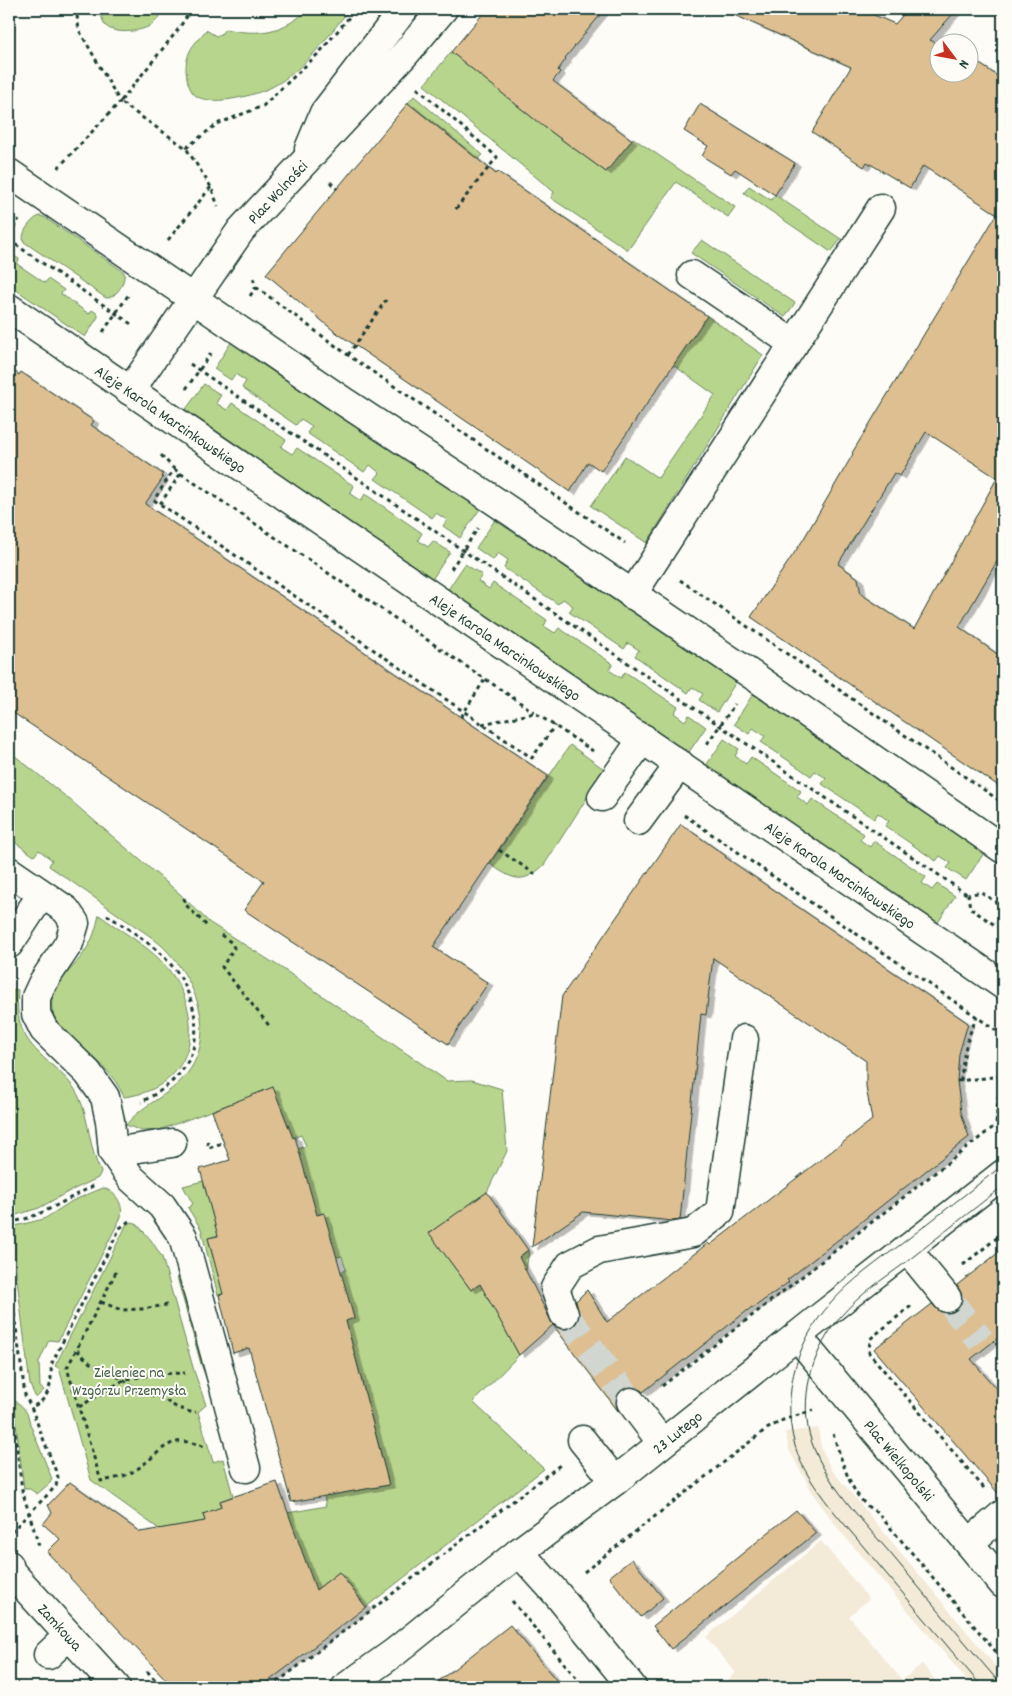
<svg xmlns="http://www.w3.org/2000/svg" width="1012" height="1696" font-family="Dekko,sans-serif">
  <style>
    .built { fill: #f3ead8 }
    .green { fill: #b8d58d; stroke: #6c8960 }
    .building { fill: #ddbf91; stroke: #1f3d34; fill-rule: evenodd; filter: url(#shadow) }
    .lines { fill: none; stroke-linecap: round; stroke-linejoin: round }
    .minor-tunnel { stroke: #d1d6d0; stroke-width: 28; stroke-dasharray: 28 14; stroke-linecap: butt }
    .minor-casing { stroke: #1f3d34; stroke-width: 31 }
    .path { stroke: #1f3d34; stroke-width: 3; stroke-dasharray: 4 4; stroke-linecap: butt }
    .minor { stroke: #fdfcf7; stroke-width: 28 }
    .tram { stroke: #1f3d34; stroke-width: 1 }
    .labels { text-anchor: middle; stroke-width: 4; stroke-linejoin: round; paint-order: stroke }
    .street-label { font-size: 16px; fill: #1f3d34; stroke: #fdfcf7 }
    .park-label { font-size: 16px; fill: #45634a; stroke: #fdfcf7 }
  </style>
  <defs>
    <filter id="shadow"><feDropShadow dx="5.5" dy="3" stdDeviation="0" flood-color="#0004"/></filter>
  </defs>
  <rect width="100%" height="100%" fill="#fdfcf7"/>
  <filter id="ink" filterUnits="userSpaceOnUse"><feTurbulence type="fractalNoise" baseFrequency=".02" numOctaves="2"/><feDisplacementMap in="SourceGraphic" scale="10" xChannelSelector="R" yChannelSelector="G"/><feConvolveMatrix kernelMatrix="1 2 1 2 8 2 1 2 1" color-interpolation-filters="sRGB"/></filter>
  <g filter="url(#ink)">
    <path class="built" d="M818,1428L821,1447L831,1469L1003,1675V1687H973L840,1531L815,1497L789,1450L785,1432Z
      M821,1541L869,1599L849,1616L902,1680L922,1664L941,1687H720L736,1673L706,1637Z"/>
    <path class="green" d="M99,9H165C162,13 157,21 153,24C142,32 113,36 104,24C102,20 101,13 99,9Z
      M309,9H350C327,37 306,69 272,87C256,95 215,106 198,97C191,94 188,84 187,78C185,69 186,59 190,51C193,44 201,37 206,30L216,36L221,34L225,29C260,36 282,33 309,9Z
      M451,52L539,123L606,172L633,138L735,207L728,217L676,182L628,250L551,198L554,192L424,85Z
      M414,96L483,155L477,160L458,143L408,103Z
      M749,186L771,200L775,195L841,239L831,252L744,193Z
      M39,216L44,217L124,272C126,281 117,298 106,298L24,242C20,233 31,220 39,216Z
      M702,240L795,303L785,317L691,253Z
      M11,254L19,259L17,264L45,283L48,279L64,290L61,294L89,314L92,310L98,314V317L85,337L9,285V257Z
      M707,316L763,355L647,543L591,506L625,456L658,478L715,395L673,365Z
      M232,341L480,509L460,538L443,526L447,520L436,513L432,518L375,479L380,473L370,465L364,472L307,433L312,426L301,419L296,425L242,388L246,381L235,374L231,380L214,369Z
      M204,384L221,395L216,403L227,410L232,403L286,440L281,447L292,454L297,448L354,486L350,494L361,501L365,494L422,533L418,540L428,547L433,541L450,552L431,581L184,412Z
      M495,520L736,682L717,712L699,700L703,694L692,687L688,693L635,656L639,650L628,643L624,649L569,612L573,606L563,599L558,604L504,568L508,560L498,553L493,560L476,548Z
      M465,564L482,575L478,581L489,589L493,583L547,620L544,626L555,633L559,628L613,664L609,670L621,678L625,672L678,707L674,713L685,721L689,715L706,727L687,755L447,591Z
      M753,694L984,853L966,880L947,868L951,863L940,856L936,861L885,826L889,821L878,813L874,819L822,784L826,778L815,771L811,776L761,742L765,736L753,728L749,734L734,724Z
      M724,739L739,749L735,756L746,764L751,757L801,791L797,797L808,805L812,799L864,834L860,840L870,847L874,841L926,877L922,883L932,890L937,884L955,896L937,924L705,767Z
      M570,745L604,769L592,790L544,865C522,886 512,879 490,864Z
      M9,751L70,800L180,894L210,923L280,967L447,1081L472,1080L502,1089L507,1151L487,1192L429,1233L471,1290L529,1250L526,1271L485,1293L519,1355L473,1402L544,1469L366,1607L339,1572L252,1639L282,1514L326,1506L324,1496L389,1485L346,1321L354,1318L333,1274L346,1270L342,1256L328,1259L327,1224L324,1213L316,1215L298,1149L306,1146L301,1135L293,1138L273,1088L159,1130L142,1131L126,1125C145,1101 173,1096 191,1068C217,1027 192,974 161,945C150,935 136,927 123,918C99,901 74,883 49,866L52,860L39,850L34,856L9,838Z
      M99,915C119,930 147,945 164,964C208,1014 198,1088 124,1097C114,1074 96,1059 77,1042C69,1036 60,1029 56,1020C40,992 72,972 85,951C93,940 96,928 99,915Z
      M14,989L18,990C15,1027 25,1042 53,1066C63,1075 72,1083 78,1095C90,1119 88,1147 101,1172L98,1178L68,1192L39,1208L13,1216L9,1198V994Z
      M203,1181L218,1235L208,1238L213,1257L233,1291L218,1295L201,1229L188,1208L193,1204L183,1186Z
      M103,1188C115,1191 124,1204 121,1217L58,1341L49,1340L39,1362L40,1387L44,1390L36,1398L30,1385L16,1271L15,1226L44,1219L72,1201Z
      M131,1222L136,1223L151,1240L162,1257L194,1371L206,1405L198,1412L213,1462L223,1459L233,1496L220,1501L222,1509L203,1514L205,1521L159,1529L91,1480L59,1368L55,1366L124,1230L126,1225Z
      M184,1275L212,1393L201,1364L177,1277Z
      M13,1400C24,1406 28,1412 30,1424L52,1479L50,1483L37,1494L30,1489H24Z"/>
    <path class="building" d="M487,9H605L565,58L566,59L558,70L560,72L553,81L632,140L606,172L539,123L451,52Z
      M721,9H860L895,24L908,9H957L930,40L940,45V72H970V59L983,66L1003,80V551L959,627L1003,658V789L751,617L803,540L853,454L852,453L997,214L923,166L910,188L867,162L864,167L812,132L851,67ZM926,432L997,478L914,629L861,594L858,578L838,564L894,473L900,476Z
      M408,103L496,174L498,172L707,316L601,471L588,462L570,492L334,331L266,274Z
      M700,104L795,163L775,195L735,169L731,174L702,156L708,146L684,131Z
      M9,368L19,375L21,372L94,421L91,425L163,474L161,476L163,478L145,504L548,776L433,947L488,983L448,1044L244,910L264,881L9,710Z
      M681,824L726,856L725,857L968,1023L959,1054L957,1081L961,1112L969,1137L787,1280L789,1282L753,1308L752,1307L643,1392L637,1387L630,1386L621,1390L616,1396V1404L618,1411L553,1325L519,1355L480,1284L471,1290L429,1233L487,1192L528,1250L519,1257L553,1325L562,1329H570L575,1325L579,1316L576,1301L587,1290L607,1322L708,1243L710,1245L872,1120L866,1087V1061L713,958L706,1015L701,1014L680,1220L673,1221L583,1212L532,1247L562,996Z
      M273,1087L293,1138L295,1137L317,1215L324,1213L341,1272L354,1318L346,1321L389,1485L291,1502L249,1348L233,1353L219,1295L223,1294L208,1238L218,1236L200,1169L230,1160L212,1111Z
      M1003,1249V1334L971,1359L1003,1397V1499L874,1349L932,1304L942,1313H950L956,1310L961,1304L962,1296L957,1285Z
      M70,1482L140,1532L205,1521L203,1514L221,1507L220,1501L277,1482L316,1590L339,1572L366,1607L261,1687H173L70,1578H71L47,1552L60,1539L43,1524L52,1513L48,1505Z
      M796,1510L816,1533L671,1649L653,1626Z
      M632,1559L663,1598L641,1617L609,1577Z
      M510,1625L562,1687H431Z"/>
    <g class="lines">
      <path class="minor-tunnel" d="M947,1298L981,1341
        M564,1314L631,1402"/>
      <g class="minor-casing">
        <g id="minor">
          <path d="M309,149L324,113L404,9"/>
          <path d="M9,173L343,401L495,501L758,679L1003,849"/>
          <path d="M692,275L794,344"/>
          <path id="s1" d="M9,308C340,534 672,759 1003,985"/>
          <path id="s2" d="M130,391L241,230L405,54L443,9"/>
          <path d="M632,595L881,208"/>
          <path d="M602,797L643,738"/>
          <path d="M638,821L680,764"/>
          <path d="M9,871L66,910L75,923L69,943L43,982L36,997V1014L44,1030L88,1073L105,1097L110,1121L113,1152L131,1178L162,1206L183,1237L246,1468"/>
          <path d="M9,944L42,894"/>
          <path d="M113,1152L172,1143"/>
          <path d="M907,1249L947,1298"/>
          <path d="M564,1314L555,1288L570,1265L599,1250L693,1233L720,1212L744,1039"/>
          <path id="s3" d="M797,1336L1003,1584"/>
          <path d="M631,1402L662,1443"/>
          <path d="M582,1440L615,1481"/>
          <path d="M969,1543L1003,1514"/>
          <path d="M519,1552L557,1594L632,1687"/>
          <path id="s4" d="M9,1565L11,1572L116,1687"/>
          <path d="M48,1655L68,1636"/>
          <path id="s5" d="M346,1687L395,1652L519,1552L615,1481L818,1319L1003,1174"/>
        </g>
      </g>
      <path class="path" d="M192,9L177,31L120,102L186,148L211,187L218,206
        M417,88L497,157L455,210
        M186,148L217,124L263,106L320,52L356,9
        M58,168L120,102L79,30L76,9
        M330,182L337,189
        M9,235L19,219
        M9,240L134,326
        M168,240L211,187
        M256,287L348,355L625,543
        M250,296L256,287L252,275
        M103,332L129,294
        M348,355L386,300
        M190,364L968,895
        M186,389L211,353
        M161,455L174,469L154,500L160,504L532,758L555,725
        M174,469L534,712
        M160,504L181,473
        M451,569L478,528
        M680,580L1003,803
        M461,717L485,679
        M482,724L535,713L593,751
        M707,744L735,704
        M684,815L1003,1035L996,1125L1003,1134
        M499,850L535,874
        M184,898L185,904L207,926
        M107,915C130,930 155,945 173,967C182,977 188,992 192,1004C205,1051 183,1081 141,1102
        M221,935L232,943L234,948L222,967L271,1028
        M1002,944V930L970,908L968,895L981,892L1003,907
        M957,1081L1003,1076
        M961,1081C963,1055 966,1040 977,1017
        M207,1141L209,1148L224,1142
        M9,1222C36,1220 70,1197 95,1185
        M963,1265L1003,1233
        M116,1272L67,1368L101,1481C112,1479 125,1477 134,1471C163,1453 167,1431 205,1447
        M9,1274L25,1395L31,1407
        M101,1302L121,1310L142,1309L167,1305
        M911,1306L870,1339L869,1353L984,1488
        M77,1350L90,1363L124,1380L136,1390L163,1399L176,1407L193,1413L196,1412
        M9,1385L22,1490L39,1546
        M662,1386L996,1125
        M79,1407L124,1380L155,1374L185,1373
        M833,1434C842,1459 851,1501 877,1512L1003,1660
        M11,1532L56,1486L58,1477L31,1407C50,1400 52,1383 51,1365L120,1228L129,1221
        M584,1572L765,1430L783,1420L814,1410
        M512,1601L584,1687
        M147,1671L162,1687
        M271,1687L560,1465"/>
      <use href="#minor" class="minor"/>
      <path class="tram" d="M1003,1186C970,1212 938,1237 905,1263C883,1279 859,1295 841,1316C814,1348 800,1391 809,1433C820,1479 866,1524 896,1560C931,1602 967,1645 1003,1687
        M982,1687L835,1513C821,1495 806,1476 798,1455C779,1403 794,1343 831,1303C852,1279 879,1261 904,1242C937,1216 970,1191 1003,1165"/>
    </g>
  </g>
  <g class="labels">
    <g class="street-label">
      <text dy="6" stroke="none"><textPath href="#s2" startOffset="248">Plac Wolności</textPath></text>
      <text dy="6" stroke="none"><textPath href="#s1" startOffset="196">Aleje Karola Marcinkowskiego</textPath></text>
      <text dy="6" stroke="none"><textPath href="#s1" startOffset="601">Aleje Karola Marcinkowskiego</textPath></text>
      <text dy="6" stroke="none"><textPath href="#s1" startOffset="1006">Aleje Karola Marcinkowskiego</textPath></text>
      <text dy="6" stroke="none"><textPath href="#s5" startOffset="418">23 Lutego</textPath></text>
      <text dy="6" stroke="none"><textPath href="#s3" startOffset="161">Plac Wielkopolski</textPath></text>
      <text dy="6" stroke="none"><textPath href="#s4" startOffset="81">Zamkowa</textPath></text>
    </g>
    <g class="park-label">
      <text x="129" y="1377">Zieleniec na<tspan x="129" dy="18">Wzgórzu Przemysła</tspan></text>
    </g>
  </g>
  <rect width="1012" height="1696" fill="none" stroke="#fdfcf7" stroke-width="30"/>
  <rect x="15" y="15" width="982" height="1666" fill="none" stroke="#1f3d34" stroke-width="2" filter="url(#ink)"/>
  <g transform="translate(954 58) rotate(122)"><circle r="24" fill="#fdfcf7" stroke="#a4b0a9"/>
  <path d="M0-4L9 19L0 12L-9 19Z" fill="#c8321e"/>
  <text y="-8" font-size="14" font-weight="bold" text-anchor="middle" fill="#1f3d34">N</text>
  </g>
</svg>
